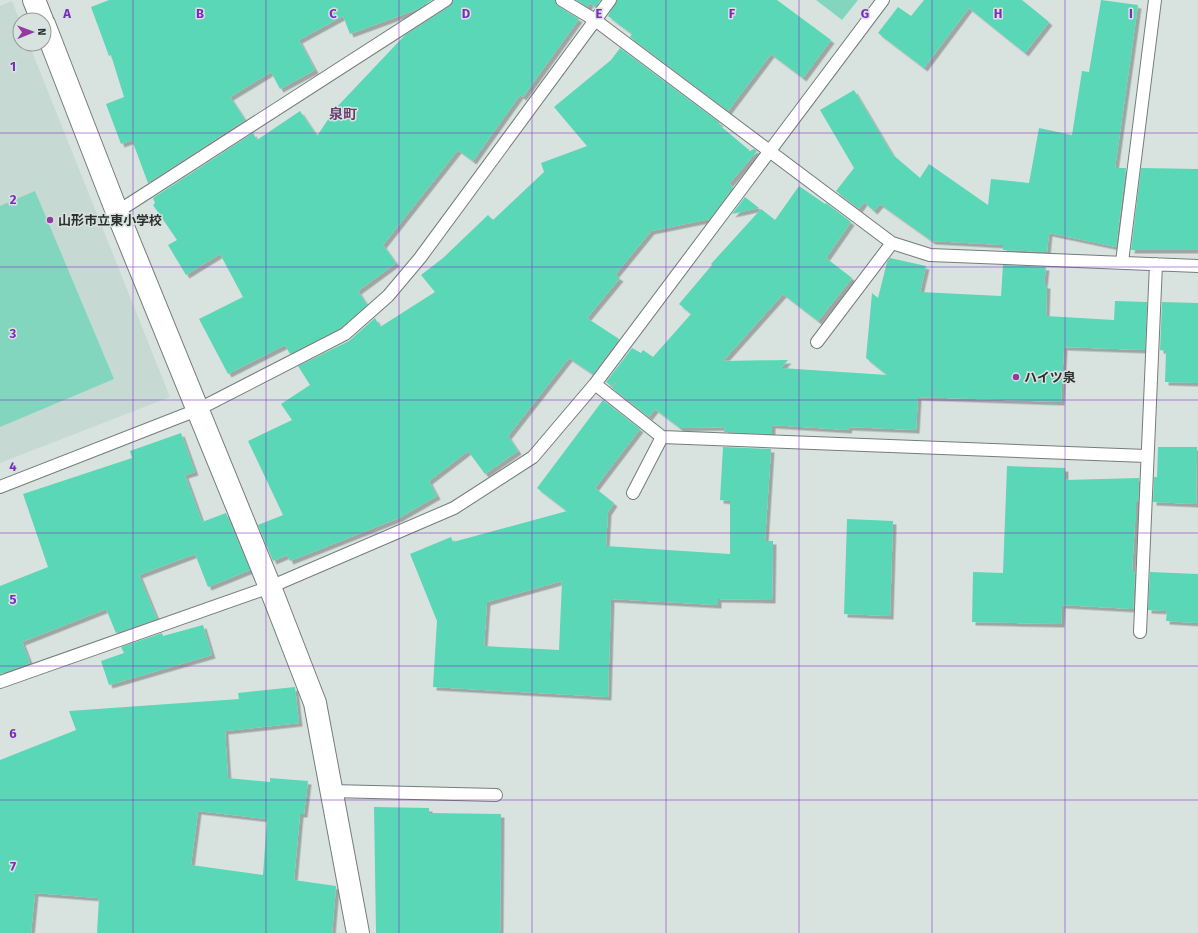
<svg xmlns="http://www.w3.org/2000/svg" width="1198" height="933" font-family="'Fira Sans','Noto Sans JP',sans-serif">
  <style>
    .built { fill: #c6d9d3 }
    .green { fill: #82d6bd }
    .building { fill: #5ad7b7; fill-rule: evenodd; filter: url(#shadow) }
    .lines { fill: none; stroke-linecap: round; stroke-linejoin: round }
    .lane-casing { stroke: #747d7a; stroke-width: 14 }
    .street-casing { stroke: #747d7a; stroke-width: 24 }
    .lane { stroke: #fff; stroke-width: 12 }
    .street { stroke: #fff; stroke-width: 22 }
    .grid { fill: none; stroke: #7b2cbf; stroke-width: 1; stroke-opacity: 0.55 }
    .poi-dot { fill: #9739a3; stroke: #d8e3df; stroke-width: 1.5 }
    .labels { text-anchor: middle; stroke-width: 3; stroke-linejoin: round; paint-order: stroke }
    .poi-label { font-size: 13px; font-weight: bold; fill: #2c302f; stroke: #d8e3df; text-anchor: start }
    .neighbourhood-label { font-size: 14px; font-weight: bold; fill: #6a3c70; stroke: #d8e3df }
    .grid-label { font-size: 13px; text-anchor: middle; font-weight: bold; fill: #7b2cbf; stroke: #d8e3df; stroke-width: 3; stroke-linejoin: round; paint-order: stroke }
  </style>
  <defs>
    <filter id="shadow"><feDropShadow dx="3.5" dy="3.5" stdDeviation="0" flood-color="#0004"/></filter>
  </defs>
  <rect width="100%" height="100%" fill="#d8e3df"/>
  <path class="built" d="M12,1L20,21V44H29L170,397L0,463V6Z"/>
  <path class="green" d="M816,0H858L842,20Z
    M35,191L114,379L0,427V206Z"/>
  <path class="building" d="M109,0H432L418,9L350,34L343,16L299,40L315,70L280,89L271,72L230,97L245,120L148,183L132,140L121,144L106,104L124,97L111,55L109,56L91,7Z
    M453,0H555L558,6L579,19L523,97L520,95L473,161L458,150L383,245L396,263L358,291L367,305L341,328L290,354L285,345L228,374L199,319L243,297L220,254L186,275L168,245L177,240L153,205L155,203L153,198L253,133L257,140L300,111L317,136L335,109L405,35L450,6Z
    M576,0H601L595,7L590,3L588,7Z
    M617,0H777L831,40L803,78L771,54L728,111L630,37L632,34L608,16Z
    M924,0H1022L1049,22L1025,53L969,8L924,68L878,33L898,7L911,16Z
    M1101,0L1138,5L1115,168H1126L1116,247L1049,233L1047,252L1003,250V245L932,241L880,204L874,211L864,202L859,209L836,191L854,168L820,110L854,90L892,154L920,178L929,164L988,205L991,179L1029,183L1039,128L1072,135L1082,71L1089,72Z
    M620,48L720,123L718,124L749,150L748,152L754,149L757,151L729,184L733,187L710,219L651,231L615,275L620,278L587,318L619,339L593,374L569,358L508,436L518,451L485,474L468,451L429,481L437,496L399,518L290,561L287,555L273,561L258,525L283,515L248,441L292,420L281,404L310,385L298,366L349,341L375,318L380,327L435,292L421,275L443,258L488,215L493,220L544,172L541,163L587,146L554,107L611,60Z
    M1141,168L1198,169V250H1131Z
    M799,186L825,204L826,203L851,222L826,258L852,278L818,321L783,294L723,361L788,360L781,368L887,375L866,358L872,293L878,298L887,262L890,258L926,266L920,292L1001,296L1003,265L1046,267L1044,285H1047L1046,316L1114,320L1115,301L1147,302L1145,350L1064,347L1061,402L918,397L916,430L849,427L848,430L772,425V434L724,432L725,427L680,428L655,409L649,417L612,388L618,381L611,386L606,382L632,348L641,353L643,350L653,357L691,314L679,304L712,265L711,264L761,209L775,220Z
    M745,197L759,208L732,214Z
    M1162,302L1198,303V383L1165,382L1166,351L1160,350Z
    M603,400L640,429L595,488L614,503L608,512L606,546L730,554V501L720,500L723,447L771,449L765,541H773L772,600L718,599V605L611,599L608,697L433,687L437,621L410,554L451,537L453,542L567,511L537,488ZM562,581L559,650L484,646L487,602Z
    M181,433L195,472L185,475L202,522L226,513L250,570L208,587L195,554L139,575L157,619L116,633L106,609L22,642L30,663L0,674V586L48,567L23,494L132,458L130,451Z
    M1158,447H1197L1196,504L1153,502L1154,477H1157Z
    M1007,466L1065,468V480L1139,478L1138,502H1136V522H1135L1132,571H1135L1133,609L1062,605L1061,624L972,622L973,572L1003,573Z
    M847,519L893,521L890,616L844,614Z
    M1150,572L1198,574V623L1166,621L1167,611L1148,610Z
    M203,625L212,655L109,685L101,661L124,653L121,647L162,633L163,636Z
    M295,687L299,723L225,731L228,778L270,782V778L308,781L304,814H300L294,880L336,886L332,933H97L99,898L35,893L31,933H0V760L76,730L69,711L239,699L238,693ZM198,811L267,819L263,875L191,865Z
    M374,807L429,808V813L501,814L500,933H376Z"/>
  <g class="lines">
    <g class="lane-casing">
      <path id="lane" d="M562,0L595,20L892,243L930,255L1198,266
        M117,212L446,0
        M1122,262L1155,0
        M817,342L892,243
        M595,384L662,437L1146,456
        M0,487L197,410L345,334L388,296L420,258L610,0
        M633,493L662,437
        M1140,632L1156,264
        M0,682L270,587L454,508L533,457L595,384L883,0
        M331,791L496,795"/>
    </g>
    <g class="street-casing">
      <path id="street" d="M34,0L42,20
        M44,24L117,212L270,587L315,703L358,933"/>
    </g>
    <use href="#lane" class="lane"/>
    <use href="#street" class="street"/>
  </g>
  <path class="grid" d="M133,0V933M266,0V933M399,0V933M532,0V933M666,0V933M799,0V933M932,0V933M1065,0V933M0,133H1198M0,267H1198M0,400H1198M0,533H1198M0,666H1198M0,800H1198"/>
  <g class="poi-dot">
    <circle cx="50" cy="220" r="4"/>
    <circle cx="1016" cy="377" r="4"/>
  </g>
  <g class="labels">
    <g class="poi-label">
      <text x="58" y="225">山形市立東小学校</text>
      <text x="1024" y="382">ハイツ泉</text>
    </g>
    <g class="neighbourhood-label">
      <text x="343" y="119">泉町</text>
    </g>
  </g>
  <g class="grid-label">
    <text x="67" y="18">A</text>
    <text x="200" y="18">B</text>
    <text x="333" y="18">C</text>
    <text x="466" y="18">D</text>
    <text x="599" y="18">E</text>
    <text x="732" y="18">F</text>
    <text x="865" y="18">G</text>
    <text x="998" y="18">H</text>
    <text x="1131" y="18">I</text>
    <text x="13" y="71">1</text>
    <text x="13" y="204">2</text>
    <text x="13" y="338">3</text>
    <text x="13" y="471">4</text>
    <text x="13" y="604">5</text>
    <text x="13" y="738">6</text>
    <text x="13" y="871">7</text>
  </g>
  <g transform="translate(32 32) rotate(89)"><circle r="19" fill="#d8e3df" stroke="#939b99"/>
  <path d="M0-3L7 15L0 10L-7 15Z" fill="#9739a3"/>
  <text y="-6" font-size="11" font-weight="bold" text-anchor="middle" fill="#2c302f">N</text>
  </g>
</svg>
